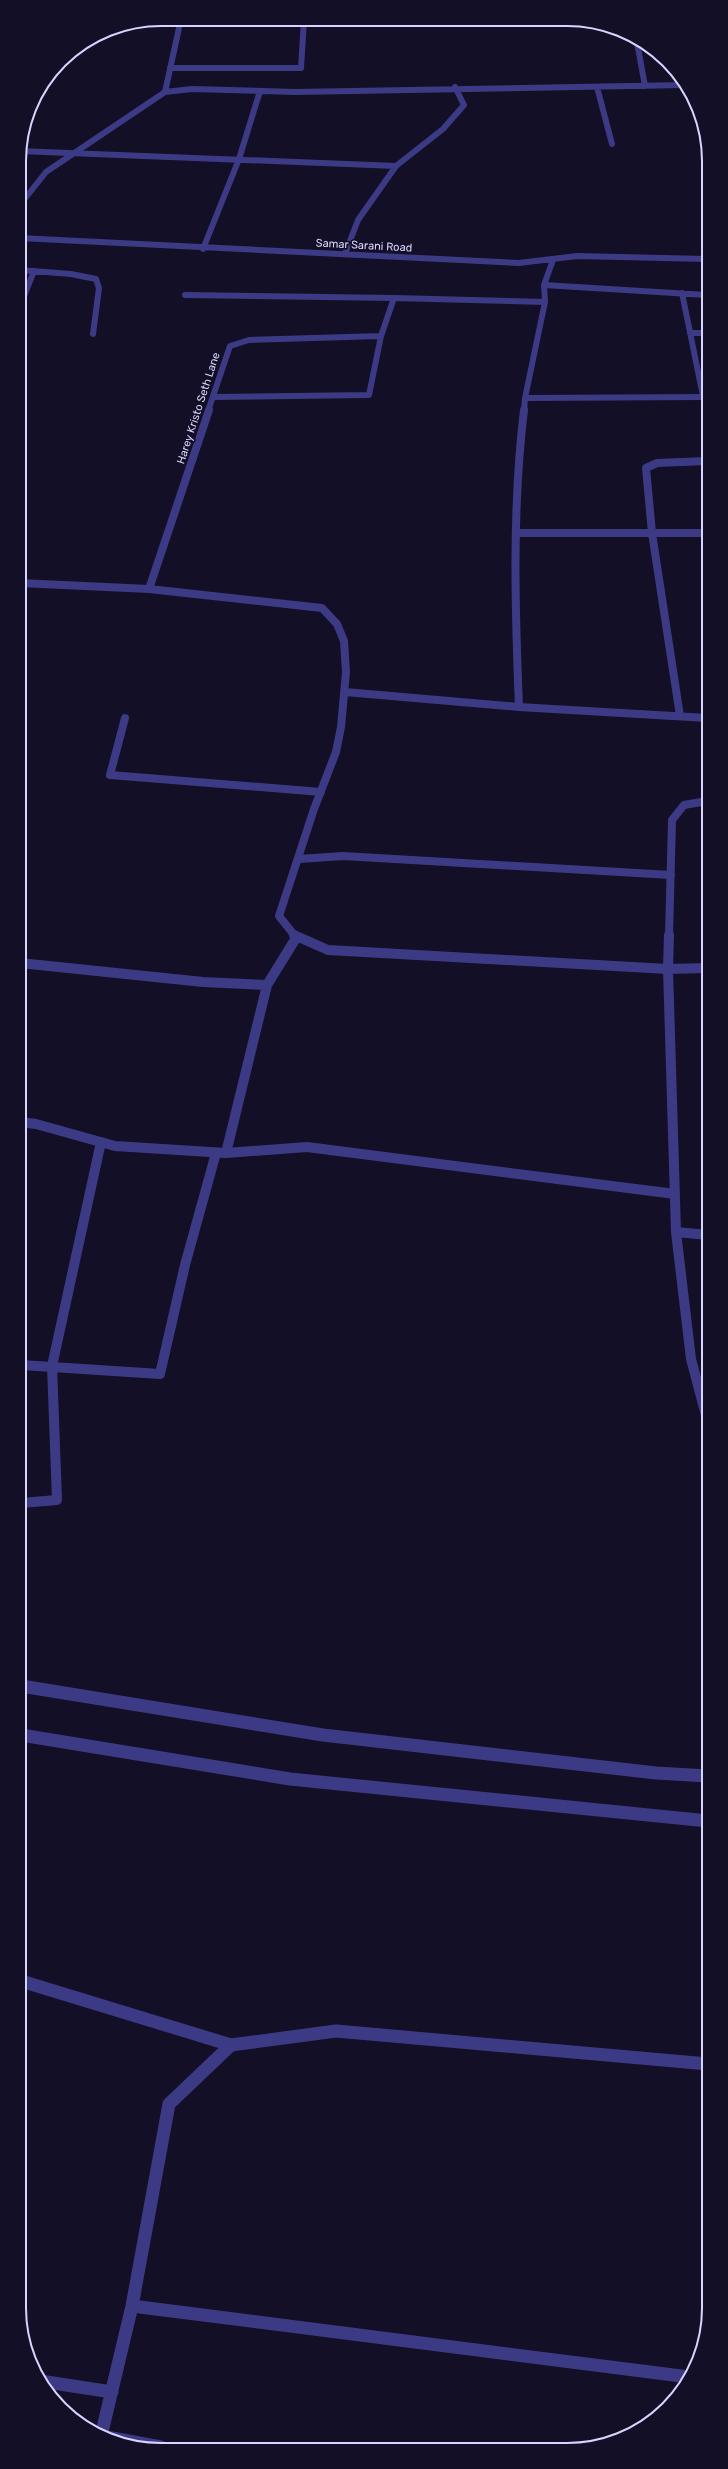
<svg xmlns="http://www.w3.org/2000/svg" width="728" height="2469" font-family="Rubik,sans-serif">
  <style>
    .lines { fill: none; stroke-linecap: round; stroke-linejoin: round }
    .minor-far3 { stroke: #3d3a85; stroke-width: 6 }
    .minor-far2 { stroke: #3d3a85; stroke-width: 8 }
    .minor-far1 { stroke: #3d3a85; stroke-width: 10 }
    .minor { stroke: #3d3a85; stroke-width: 13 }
    .labels { text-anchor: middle; stroke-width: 3.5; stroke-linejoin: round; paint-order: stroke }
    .far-street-label { font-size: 11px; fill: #d9d4ff; stroke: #130f26 }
    .rim { fill: none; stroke: #d9d4ff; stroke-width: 2 }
  </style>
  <rect width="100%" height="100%" fill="#130f26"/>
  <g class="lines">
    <path class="minor-far3" d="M636,37L645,86
      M170,68H301L304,20
      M597,87L612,144
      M165,92L181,19
      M19,151L396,166
      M19,206L46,172L165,92L192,89L295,92L685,85
      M19,238L519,263L577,256L706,259
      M203,249L239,159L260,91
      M345,254L358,220L396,166L443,129L464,105L455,87
      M553,260L544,285L545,302L525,398L707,397
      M19,270L71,274L96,279L99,288L93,334
      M544,285L706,295
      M682,293L706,411
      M185,295L394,298
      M19,309L34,271
      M690,333H707
      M213,397L369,395L381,336
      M208,411L230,346L249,340L381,336L394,298L545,302
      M524,411L525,398"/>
    <path class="minor-far2" d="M524,410C512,509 515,608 519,707L707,718
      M706,410L707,422
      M516,533H707
      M20,583L149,589L322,608L337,624L344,641L346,672L341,727L336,752L314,809L279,916L295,936
      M149,589L209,410
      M345,692L519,707
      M680,716L652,533L646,468L657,463L707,461
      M125,718L110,775L321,792
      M299,859L343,856L671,875
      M669,936L672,820L684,805L707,801"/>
    <path class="minor-far1" d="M294,935L328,950L668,969L669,935
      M20,963L203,982L267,985
      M707,968L668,969L676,1232L691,1359L708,1423
      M20,1122L36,1124L115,1146L226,1153L307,1147L675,1194
      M226,1153L267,985L296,938
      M676,1232L708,1235
      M21,1365L160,1374L185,1265L216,1153
      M21,1503L57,1500L52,1366L101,1142"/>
    <path class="minor" d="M21,1686L323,1735L656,1773L708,1776
      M21,1735L290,1779L708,1821
      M21,1981L231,2045
      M132,2306L689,2377
      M40,2381L112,2392
      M101,2436L132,2306L169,2104L231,2045L336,2031L708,2064
      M101,2436L161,2447"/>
  </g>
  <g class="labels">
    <g class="far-street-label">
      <text transform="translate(364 245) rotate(3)" y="4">Samar Sarani Road</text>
      <text transform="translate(198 408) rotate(-72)" y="4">Harey Kristo Seth Lane</text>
    </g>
  </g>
  <path d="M0 0H728V2469H0ZM161 26H567A135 135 0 0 1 702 161V2308A135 135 0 0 1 567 2443H161A135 135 0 0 1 26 2308V161A135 135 0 0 1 161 26Z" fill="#130f26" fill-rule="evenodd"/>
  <path class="rim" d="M161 26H567A135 135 0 0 1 702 161V2308A135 135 0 0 1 567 2443H161A135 135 0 0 1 26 2308V161A135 135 0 0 1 161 26Z"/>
</svg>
